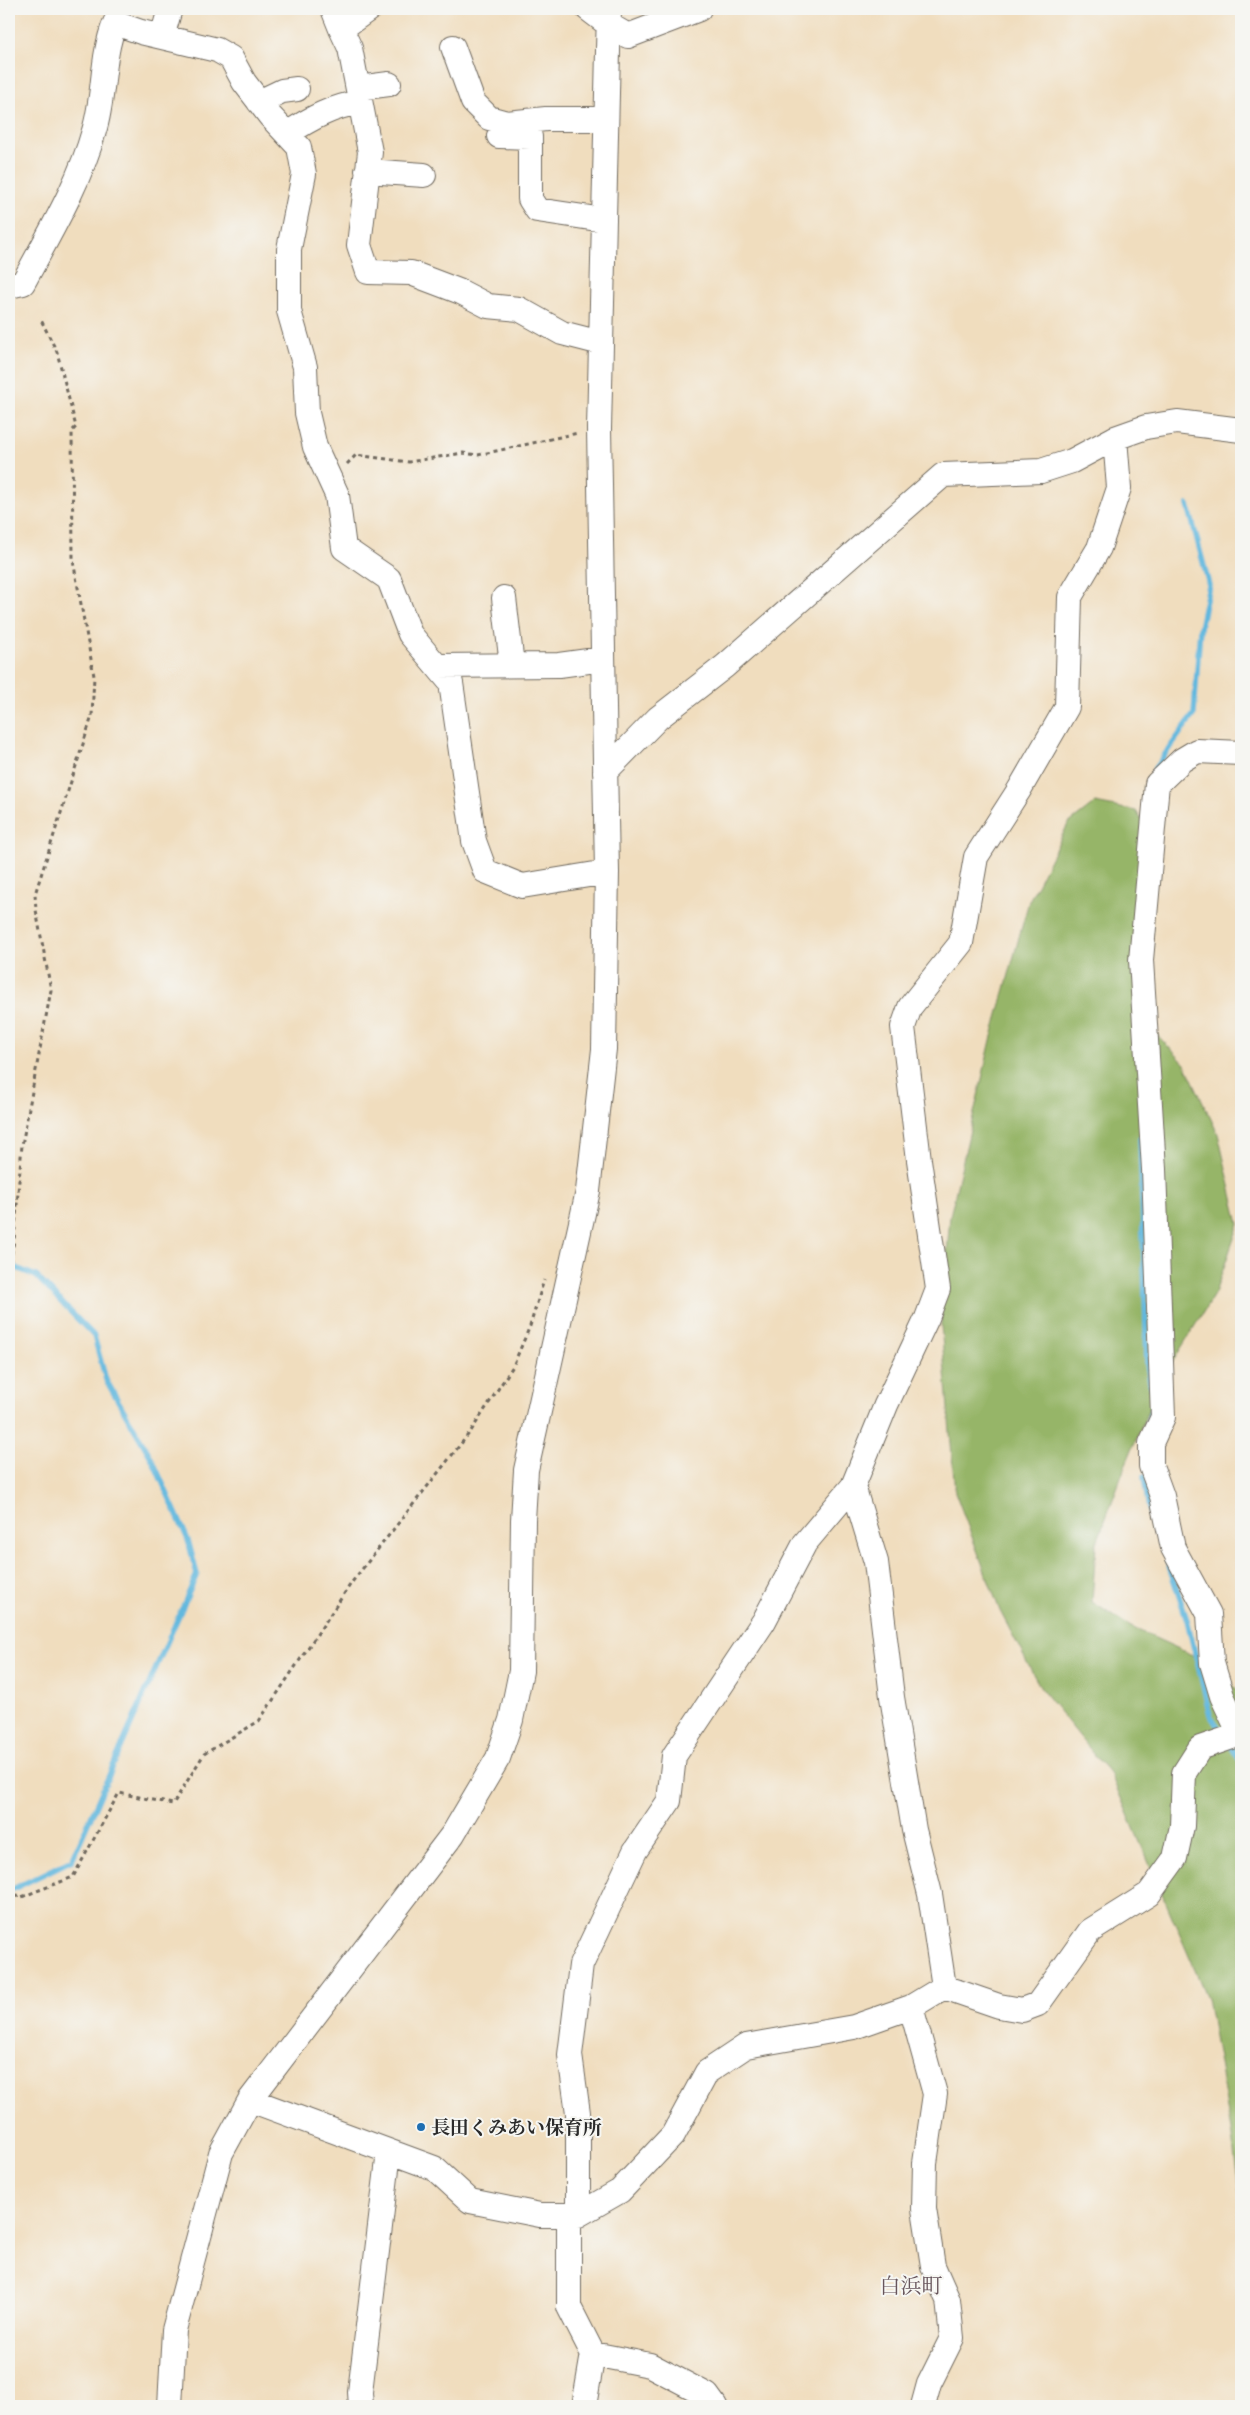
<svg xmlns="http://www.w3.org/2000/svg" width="1250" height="2415" font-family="'IM FELL English','Noto Serif JP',serif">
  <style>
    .forest { fill: #96b568; stroke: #60704a }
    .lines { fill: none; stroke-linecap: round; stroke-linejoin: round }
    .stream { stroke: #62b8de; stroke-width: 5.5 }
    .minor-casing { stroke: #70695e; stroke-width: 26 }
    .path { stroke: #70695e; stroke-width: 3; stroke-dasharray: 4 4; stroke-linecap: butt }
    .minor { stroke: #fff; stroke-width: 24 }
    .poi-dot { fill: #1f6fb2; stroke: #f6f6f2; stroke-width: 2 }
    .labels { text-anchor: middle; stroke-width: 4; stroke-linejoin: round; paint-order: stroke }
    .poi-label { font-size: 19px; font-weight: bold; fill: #2b2b2b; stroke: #f6f6f2; text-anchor: start }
    .quarter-label { font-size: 21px; fill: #67555c; stroke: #f6f6f2 }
  </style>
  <rect width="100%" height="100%" fill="#f6f6f2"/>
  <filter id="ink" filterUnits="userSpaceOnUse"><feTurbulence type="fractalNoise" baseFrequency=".02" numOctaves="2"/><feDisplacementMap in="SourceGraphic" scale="10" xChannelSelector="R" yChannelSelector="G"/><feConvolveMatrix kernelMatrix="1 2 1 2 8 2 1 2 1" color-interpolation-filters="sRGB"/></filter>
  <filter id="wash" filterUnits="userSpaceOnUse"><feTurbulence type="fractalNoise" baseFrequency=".0096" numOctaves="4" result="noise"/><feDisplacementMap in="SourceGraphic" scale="20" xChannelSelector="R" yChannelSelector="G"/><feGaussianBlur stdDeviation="1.12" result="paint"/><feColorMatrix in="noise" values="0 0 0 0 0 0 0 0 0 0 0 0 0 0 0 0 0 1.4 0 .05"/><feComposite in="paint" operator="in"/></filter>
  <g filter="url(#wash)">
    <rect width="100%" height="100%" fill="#f0ddbe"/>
    <path class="forest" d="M1095,803L1136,811L1154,841L1140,1017L1185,1064L1218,1134L1239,1224L1215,1293L1159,1384L1126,1464L1096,1545L1092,1602L1131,1627L1201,1659L1241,1693V2206L1231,2130L1207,1998L1111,1775L1041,1689L1000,1611L955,1492L941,1325L950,1216L991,1040L1029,901L1068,824Z"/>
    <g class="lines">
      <path class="stream" d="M1153,777L1155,768L1194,714L1200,628L1209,585L1188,505
        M1140,1139L1147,1364L1151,1387
        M9,1265L36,1276L94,1336L106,1380L152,1459L188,1540L197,1574L72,1860L9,1891
        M1147,1426L1153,1406
        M1144,1477L1151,1521L1163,1549
        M1168,1563L1187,1620L1210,1715L1223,1734
        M1229,1743L1241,1762"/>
    </g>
  </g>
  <g filter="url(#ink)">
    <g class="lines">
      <g class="minor-casing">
        <path id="minor" d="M333,9L341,29
          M369,9L341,29L350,48L370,152L359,245L368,272L411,273L461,292L488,306L519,309L562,333L601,343
          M588,9L609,25L628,36L699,9
          M162,37L170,9
          M453,47L473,102L489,118L507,123L546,119H606
          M358,88L389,84
          M259,102L282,91L297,89
          M287,134C311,118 332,107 360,102
          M499,136L530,137V199L537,210L604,220
          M367,171L424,175
          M9,286L23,283C49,234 79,185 94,131C105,96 101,57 115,23L141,32L217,50L231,58L244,82L270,116L299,147L304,174L289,249V311L305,367L307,413L315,447L337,495L344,548L389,579L410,634L451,683L474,841L485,871L522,886L607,872
          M504,598L512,665
          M438,666L559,665L603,659
          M605,772L658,718L725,666L943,475L1041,471L1072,461L1115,438L1146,427L1177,422L1241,430
          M853,1486L876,1562L892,1697L914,1830L930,1894L944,1987L911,2007L935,2094L925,2163L924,2209L933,2266L948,2300L952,2338L929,2384L923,2406
          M1240,1734L1222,1696L1212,1663L1209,1614L1173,1548L1162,1496L1151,1466V1443L1163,1417L1154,1169L1141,960L1157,784L1182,760L1197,751L1241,753
          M944,1987L999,2006L1022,2010L1038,2004L1090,1931L1149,1894L1175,1858L1182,1826L1184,1773L1200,1748L1241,1734
          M250,2100L434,2168L470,2201L540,2215H578L620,2191L673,2135L707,2072L746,2046L854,2027L911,2007
          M569,2215V2307L593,2354L584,2406
          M578,2215V2113L570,2055L581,1965L635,1851L669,1801L674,1756L764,1621L805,1543L853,1486L886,1405L927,1318L938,1289L919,1160L903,1027L910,1007L961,943L976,857L1019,790L1067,707L1070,597L1099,548L1119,488L1115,438
          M593,2354L650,2365L707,2395L715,2406
          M170,2406L174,2330L221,2153L250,2100L453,1834L498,1758L511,1720L521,1671L523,1520L526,1470L588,1191L604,1049L607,872L599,429L609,9
          M361,2406L360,2392L389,2152"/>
      </g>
      <path class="path" d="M347,464L356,455L409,462L463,453L478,455L578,433
        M9,1270L14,1240L22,1145L51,990L36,910L35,894L92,716L94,676L73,560L72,431L76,427L57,352L40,318
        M9,1880L19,1898L73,1877L119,1793L173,1804L204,1754L259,1721L352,1582L471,1431L513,1366L530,1326L544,1280"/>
      <use href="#minor" class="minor"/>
    </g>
  </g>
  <circle class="poi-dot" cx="421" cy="2127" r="5"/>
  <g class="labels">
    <g class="poi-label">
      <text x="431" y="2134">長田くみあい保育所</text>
    </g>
    <g class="quarter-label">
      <text x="911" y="2293">白浜町</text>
    </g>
  </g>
  <rect width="1250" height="2415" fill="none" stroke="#f6f6f2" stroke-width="30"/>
</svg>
